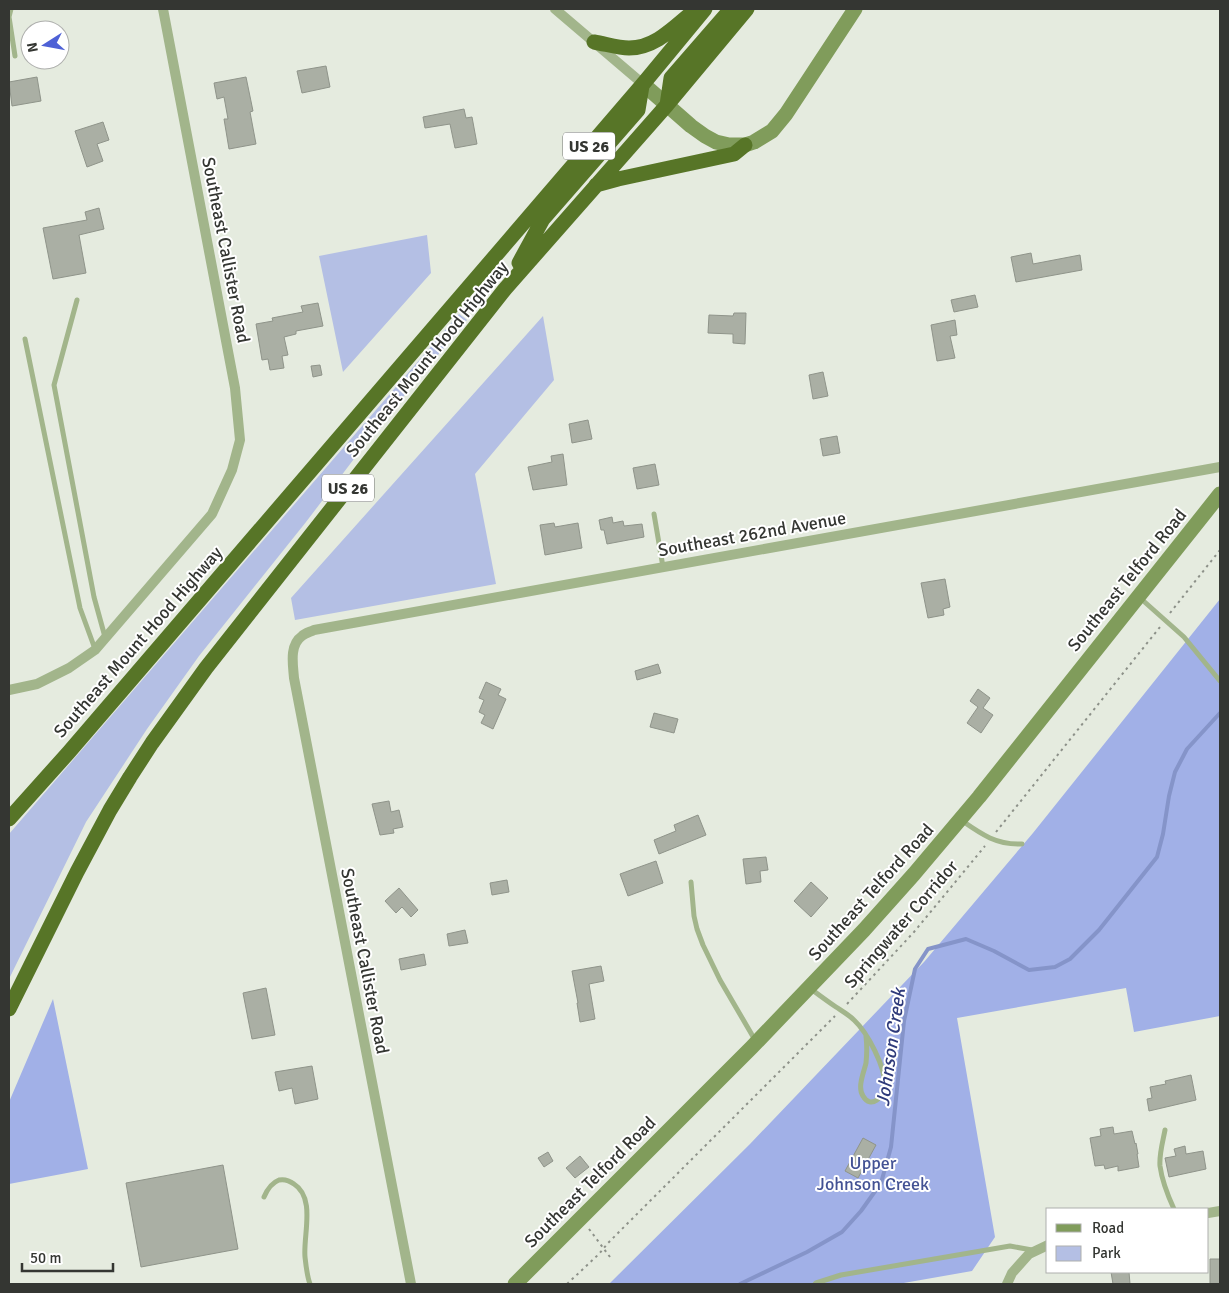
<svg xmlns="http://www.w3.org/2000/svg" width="1229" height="1293" font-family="Signika,sans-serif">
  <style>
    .green { fill: #b4bfe4 }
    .forest { fill: #a1b0e7 }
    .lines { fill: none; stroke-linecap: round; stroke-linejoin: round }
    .stream { stroke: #8594c9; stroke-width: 4 }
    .building { fill: #aaafa4; stroke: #8f948a }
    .path { stroke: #8d9189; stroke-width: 2; stroke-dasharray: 2.5 4; stroke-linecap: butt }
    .lane { stroke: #a2b58b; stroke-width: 5 }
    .street { stroke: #a2b58b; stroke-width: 10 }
    .secondary { stroke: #809c5b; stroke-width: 15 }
    .highway { stroke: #577527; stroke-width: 15 }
    .labels { text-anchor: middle; stroke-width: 4; stroke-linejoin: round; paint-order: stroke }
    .shield { fill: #fff; stroke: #717270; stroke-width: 1 }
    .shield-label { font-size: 16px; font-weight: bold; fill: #343632 }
    .street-label { font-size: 18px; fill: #343632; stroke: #fff }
    .park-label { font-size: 18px; fill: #435294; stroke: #fff }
    .water-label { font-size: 19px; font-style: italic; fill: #2e3a7a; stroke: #fff }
  </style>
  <rect width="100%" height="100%" fill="#e5ebdf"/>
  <path class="green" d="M427,235L431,273L343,372L319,256Z
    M459,314L467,320L379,426L306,522L199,656L147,729L86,822L9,979V834Z
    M543,316L554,380L475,474L496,584L295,620L291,598Z"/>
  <path class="forest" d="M1220,599V1016L1134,1032L1126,988L957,1018L995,1237L972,1271L898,1284H609L750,1144L924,962L1033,833Z
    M53,999L88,1169L9,1184V1102Z"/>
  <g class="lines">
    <path class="stream" d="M740,1284L807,1252L842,1232L861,1211L881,1183L891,1147L904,1021L915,969L928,949L966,939L994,951L1029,970L1055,967L1070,959L1099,930L1157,857L1163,834L1169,796L1175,772L1187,749L1220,713"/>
  </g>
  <path class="building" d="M326,66L330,87L302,93L297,71Z
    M37,77L41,101L12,106L9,82Z
    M246,77L253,111L250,112L256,144L229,149L224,119H228L224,97L217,99L214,83Z
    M464,109L466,118L472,117L477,144L455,148L450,124L425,128L423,117Z
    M103,122L109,140L97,144L103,161L87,167L75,131Z
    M99,208L104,229L79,235L86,273L53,279L43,228L87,220L85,212Z
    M1031,253L1033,264L1080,255L1082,270L1016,282L1011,257Z
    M975,295L978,307L954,312L951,300Z
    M318,303L323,326L296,331V334L284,337L288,355L282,356L284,368L270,370L268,359L262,360L256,324L273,321L272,318L303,312L301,306Z
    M734,313H746L745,344L733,343V334L708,333L709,315L733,316Z
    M955,320L957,335L950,336L955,358L937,361L931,325Z
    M320,365L322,375L313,377L311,366Z
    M823,372L828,396L813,399L809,375Z
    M588,420L592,439L572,443L569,424Z
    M837,436L840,453L823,456L820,439Z
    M563,454L567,485L533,490L528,467L552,462L551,456Z
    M655,464L659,485L637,489L633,468Z
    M612,517L613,523L623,521L624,526L642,524L644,537L607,544L604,530H601L599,520Z
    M554,523L555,527L578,523L582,548L545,555L540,525Z
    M945,579L950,607L943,609L944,615L928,618L921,583Z
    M658,664L661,673L637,680L635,671Z
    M486,682L501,689L498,695L506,699L493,729L481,723L485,715L479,712L484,700L479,698Z
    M978,689L990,698L983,708L993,715L981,733L967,723L978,707L970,701Z
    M654,713L678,719L674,733L650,727Z
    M389,801L391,812L399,810L403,827L393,829L394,833L380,835L372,804Z
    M698,815L706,835L659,854L654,840L676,831L674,825Z
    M766,857L768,870L760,871L761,882L746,884L743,859Z
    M656,861L663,883L628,896L620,874Z
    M507,880L509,892L492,895L490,883Z
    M811,882L828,898L811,917L794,901Z
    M399,888L418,910L411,917L402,907L396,913L385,901Z
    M465,930L468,943L449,946L447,934Z
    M424,954L426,965L401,970L399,959Z
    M601,966L604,981L589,984L595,1019L580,1022L577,1003H578L572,971Z
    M266,988L275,1035L252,1039L243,993Z
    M312,1066L318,1099L295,1104L292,1088L279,1091L275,1072Z
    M1191,1075L1196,1100L1149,1111L1147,1099L1152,1098L1150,1087L1166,1084L1165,1081Z
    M1113,1127L1114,1134L1132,1131L1135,1144L1136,1143L1138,1154H1137L1139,1167L1118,1171V1166L1105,1169L1104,1165L1095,1166L1090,1138L1101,1136L1100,1129Z
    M863,1138L876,1145L858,1178L845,1171Z
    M1185,1146L1186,1154L1203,1151L1206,1169L1169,1177L1165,1158L1176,1156L1174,1149Z
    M548,1152L553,1161L544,1167L538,1158Z
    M580,1156L589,1167L575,1178L566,1168Z
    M223,1165L238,1249L141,1267L126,1183Z
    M1210,1259H1220V1284H1210Z
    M1111,1272H1129L1130,1284H1113Z"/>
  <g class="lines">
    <path class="path" d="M1170,613L1220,550
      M996,832L1160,627
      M847,1004L914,932L985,846
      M589,1229L610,1257
      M567,1284L599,1254L608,1243L835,1016"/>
    <path class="lane" d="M11,9L9,17L15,56
      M77,300L54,385L94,597L105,637
      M25,339L80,608L95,649
      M654,514L663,567
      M1139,597L1184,637L1220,681
      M961,820C981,834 996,845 1022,844
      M691,882L694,916L697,929L703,945L720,980L755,1040
      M811,989C819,995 827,1001 836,1007C842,1011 849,1015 854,1020C868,1033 885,1067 885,1085C884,1097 871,1110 863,1096C857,1087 864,1072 866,1063C867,1054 867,1045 866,1036
      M1165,1130C1163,1141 1159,1154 1160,1166C1162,1181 1168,1196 1174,1209
      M264,1197C267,1190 271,1183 279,1180C284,1179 290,1181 294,1184C316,1198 303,1235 305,1257C306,1266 307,1276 310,1284
      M815,1284L816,1283L841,1275L1010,1246L1032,1250"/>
    <path class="street" d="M555,9L643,84
      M9,690L37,684L69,668L95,650L212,514L232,470L240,440L235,388L163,9
      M1208,1213L1220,1211
      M411,1284L294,678C293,665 289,645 302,636C305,633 310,632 314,630L1220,467
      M1007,1284L1012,1273L1029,1254L1048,1245"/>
    <path class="secondary" d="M643,84L691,126L705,136L716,142L729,145H745L754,142L772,131L786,114L855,9
      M515,1284L752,1047L864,930L914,874L979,797L1220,494"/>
    <path class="highway" d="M594,42C606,44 618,48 629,48C656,48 675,26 695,10
      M667,105L671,78L731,9
      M596,185L618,179L734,154L745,145
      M519,263L543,219L638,110L642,86
      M9,819L69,752L643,84L705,9
      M9,1009L77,872L110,810L130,777L152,743L206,668L505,289L667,105L747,9"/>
  </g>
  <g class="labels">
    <g class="shield">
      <rect x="563" y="132.5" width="52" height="27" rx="4"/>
      <rect x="322" y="474.5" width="52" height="27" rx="4"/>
    </g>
    <g class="shield-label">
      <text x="589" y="152">US 26</text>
      <text x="348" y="494">US 26</text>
    </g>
    <g class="street-label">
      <text transform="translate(226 250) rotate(79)" y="6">Southeast Callister Road</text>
      <text transform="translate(427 359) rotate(-51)" y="6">Southeast Mount Hood Highway</text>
      <text transform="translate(752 534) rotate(-10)" y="6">Southeast 262nd Avenue</text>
      <text transform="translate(1127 580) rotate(-51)" y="6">Southeast Telford Road</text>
      <text transform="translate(138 642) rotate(-49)" y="6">Southeast Mount Hood Highway</text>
      <text transform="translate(871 892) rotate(-48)" y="6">Southeast Telford Road</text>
      <text transform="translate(901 924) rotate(-49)" y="6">Springwater Corridor</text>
      <text transform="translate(365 961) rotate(79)" y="6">Southeast Callister Road</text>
      <text transform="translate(590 1182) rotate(-45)" y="6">Southeast Telford Road</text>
    </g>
    <g class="park-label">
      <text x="873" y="1169">Upper<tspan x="873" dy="21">Johnson Creek</tspan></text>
    </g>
    <g class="water-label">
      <text transform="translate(890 1047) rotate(-82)" y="7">Johnson Creek</text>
    </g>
  </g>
  <rect width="1229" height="1293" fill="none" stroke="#343632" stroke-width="20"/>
  <rect x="1046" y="1208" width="162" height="65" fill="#ffffff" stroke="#aeafad"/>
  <rect x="1056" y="1224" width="25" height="8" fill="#809c5b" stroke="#aeafad"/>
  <text x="1092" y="1233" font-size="15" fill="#343632">Road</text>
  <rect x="1056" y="1246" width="25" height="15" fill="#b4bfe4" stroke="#aeafad"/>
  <text x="1092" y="1258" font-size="15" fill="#343632">Park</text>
  <g transform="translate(45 45) rotate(259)"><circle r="24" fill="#ffffff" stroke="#aeafad"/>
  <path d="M0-4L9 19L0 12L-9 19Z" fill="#4e61d6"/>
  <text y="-8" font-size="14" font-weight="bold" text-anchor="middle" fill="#343632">N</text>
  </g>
  <path d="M22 1263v8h91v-8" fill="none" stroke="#343632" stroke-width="2.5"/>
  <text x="30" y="1263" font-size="15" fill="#343632" stroke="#ffffff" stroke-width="4" paint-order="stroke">50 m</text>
</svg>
